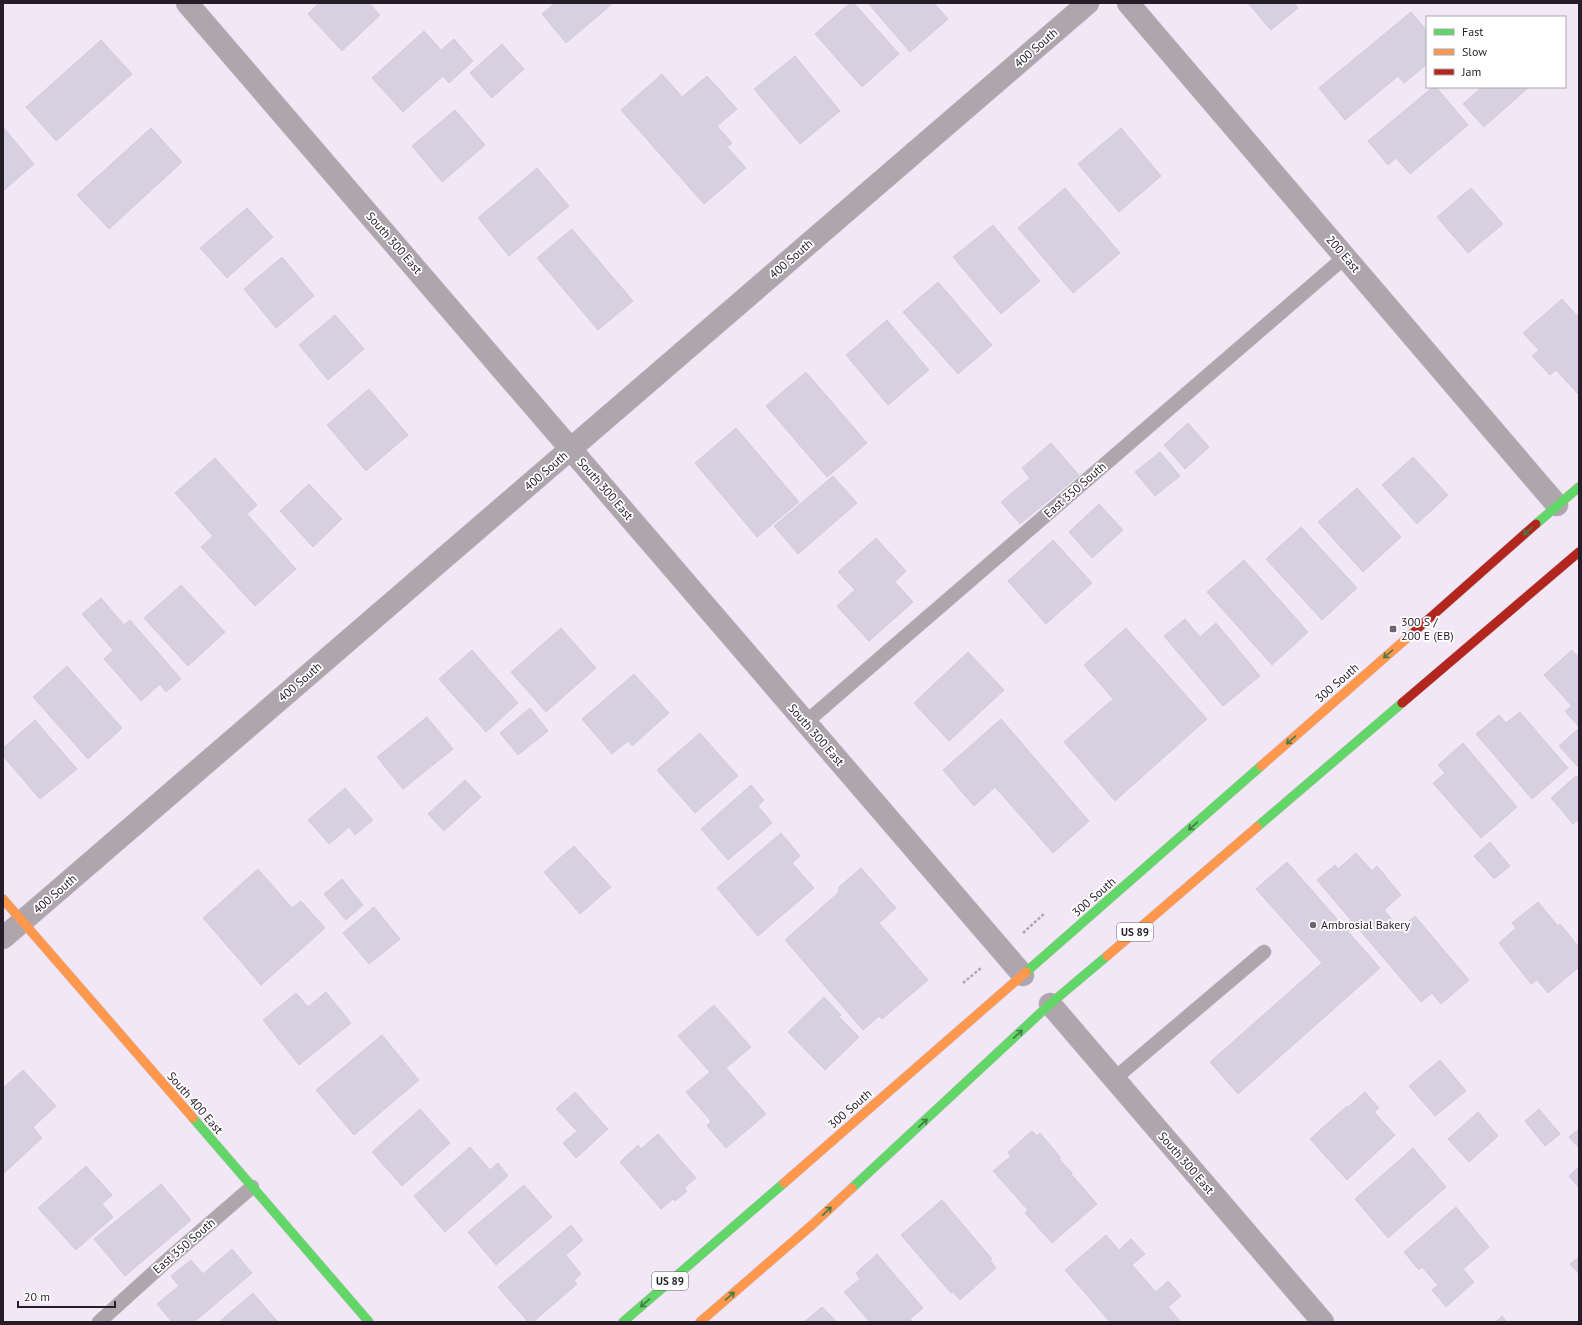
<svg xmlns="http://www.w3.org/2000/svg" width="1582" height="1325" font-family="'PT Sans',sans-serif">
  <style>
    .building { fill: #d7d0e0; stroke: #d2ccd9 }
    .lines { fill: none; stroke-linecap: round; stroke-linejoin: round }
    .lane-casing { stroke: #ccc4d0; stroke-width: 15 }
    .street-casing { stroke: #ccc4d0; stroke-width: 23 }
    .fast-casing { stroke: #ccc4d0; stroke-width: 10 }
    .slow-casing { stroke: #ccc4d0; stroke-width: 10 }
    .jam-casing { stroke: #ccc4d0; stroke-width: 10 }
    .path { stroke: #b0a7b0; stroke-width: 2.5; stroke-dasharray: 3 2; stroke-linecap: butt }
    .lane { stroke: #afa6ad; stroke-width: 14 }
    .street { stroke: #afa6ad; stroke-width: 22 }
    .fast { stroke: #63d668; stroke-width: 9 }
    .slow { stroke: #ff974d; stroke-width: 9 }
    .jam { stroke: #b3261e; stroke-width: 9 }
    .oneway { stroke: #447a48 }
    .poi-dot { fill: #6d6470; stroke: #fff; stroke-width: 1.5 }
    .labels { text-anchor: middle; stroke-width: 3.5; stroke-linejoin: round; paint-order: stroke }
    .shield { fill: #fff; stroke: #666268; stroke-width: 1 }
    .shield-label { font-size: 11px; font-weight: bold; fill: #251e28 }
    .street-label { font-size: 12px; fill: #251e28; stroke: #fff }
    .poi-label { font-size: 12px; fill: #251e28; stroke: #fff; text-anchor: start }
  </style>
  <rect width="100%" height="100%" fill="#f2e7f7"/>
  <path class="building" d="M317,3H369L380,15L342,51L308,14L318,4Z
    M555,3H613L566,43L542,14Z
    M850,3H854L899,54L862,87L815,34Z
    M868,3H934L948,19L910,52Z
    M1248,3H1294L1298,8L1271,30Z
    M1411,12L1427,31V64L1404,83L1398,76L1345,120L1319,88Z
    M424,31L441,50L454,39L473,61L449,83L443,76L403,112L372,78Z
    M101,40L132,74L56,141L26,107Z
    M502,44L524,69L492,98L470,73Z
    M795,56L840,111L800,144L754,89Z
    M662,74L682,97L707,76L737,109L717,126L732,143L727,147L746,168L704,204L621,110Z
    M1433,87H1436L1468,125L1410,174L1396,158L1388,165L1368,141Z
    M1482,87H1529L1484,127L1463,104Z
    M455,110L485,145L442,182L412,146Z
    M3,127L34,164L3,191Z
    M151,128L182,162L109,229L77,195Z
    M1121,128L1161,176L1119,212L1078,164Z
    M537,168L569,206L509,256L478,218Z
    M1065,188L1120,253L1073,293L1018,228Z
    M1471,188L1503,224L1468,253L1437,217Z
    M247,208L273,237L227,278L200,248Z
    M993,225L1040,281L1001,314L953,257Z
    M572,229L633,301L598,330L537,258Z
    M282,257L314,296L276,328L244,289Z
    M938,282L992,345L958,374L903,312Z
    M1562,299L1579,318V395L1556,370L1550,375L1532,356L1539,350L1523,333Z
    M335,315L364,349L328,380L299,345Z
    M887,320L929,370L888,405L846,355Z
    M806,372L867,443L827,477L766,406Z
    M369,389L408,435L366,471L327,425Z
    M1188,423L1209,447L1185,469L1164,445Z
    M736,428L799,502L757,537L695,463Z
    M1051,443L1079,475L1020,524L1001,502L1030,478L1022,468Z
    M1160,452L1180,476L1155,496L1135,472Z
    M1413,457L1448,495L1417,524L1382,485Z
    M215,458L257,505L247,514L296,569L255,606L201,547L213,536L175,493Z
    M833,476L857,503L798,554L774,526Z
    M309,484L342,519L313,547L280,511Z
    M1357,488L1401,537L1363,572L1318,522Z
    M1099,504L1123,530L1092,558L1069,532Z
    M1301,527L1357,588L1322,620L1266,559Z
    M876,538L906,571L895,582L913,602L869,641L837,606L855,590L838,572Z
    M1053,540L1092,583L1046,624L1008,581Z
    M1244,560L1308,632L1272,665L1207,592Z
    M181,585L225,632L188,666L144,618Z
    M101,598L124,625L130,620L181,679L166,692L160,684L141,701L104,659L113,650L82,614Z
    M1185,619L1200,637L1216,623L1260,676L1223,706L1164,636Z
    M561,628L596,668L546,712L511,672Z
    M1126,628L1207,719L1115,801L1064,742L1113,699L1084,665Z
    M472,650L518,703L486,732L439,679Z
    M1572,650L1579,658V727L1565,711L1572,706L1544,675Z
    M968,652L1004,690L949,741L914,703Z
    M67,666L122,728L88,759L33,697Z
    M634,674L669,713L632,746L628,741L612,754L582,719Z
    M530,708L548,731L518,755L500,733Z
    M1520,712L1568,768L1532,799L1476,734L1499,715L1506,723Z
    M427,717L453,749L403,789L377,757Z
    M1001,719L1089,821L1053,853L995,787L974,806L943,770Z
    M35,720L77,769L40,799L3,756V748Z
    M1579,728V768L1559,746Z
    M700,733L738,776L695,813L657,770Z
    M1463,743L1517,807L1481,838L1433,783L1445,773L1438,765Z
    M1576,776L1579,780V819L1573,824L1551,798Z
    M465,780L481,797L444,831L428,814Z
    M751,785L764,800L758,806L772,823L728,860L701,829Z
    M345,788L373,820L355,835L349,827L329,844L308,820Z
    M781,833L800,856L792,863L814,888L758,936L717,888Z
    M1490,842L1510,866L1494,879L1474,856Z
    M574,846L611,887L580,914L544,872Z
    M1356,853L1372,871L1377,866L1401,895L1384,910L1400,929L1415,916L1469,980L1441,1004L1432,993L1421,1002L1357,927L1352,931L1346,924L1351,920L1317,880L1335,865L1338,869Z
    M1287,862L1380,968L1238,1094L1210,1062L1322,963L1256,889Z
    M861,868L896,908L879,923L928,980L882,1019L879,1016L863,1030L785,940L838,893L839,887Z
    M258,869L292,908L301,901L325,928L261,985L203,918Z
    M342,879L363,905L346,920L324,894Z
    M1538,902L1558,926L1560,924L1579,947V967L1548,993L1537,980L1531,984L1499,943L1516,928L1512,923Z
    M374,907L400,939L369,964L343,933Z
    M326,992L351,1023L299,1065L263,1020L296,993L308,1007Z
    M824,997L841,1015L839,1017L859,1037L825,1070L788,1032Z
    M714,1005L751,1047L726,1068L766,1114L726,1148L707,1126L711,1121L686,1092L710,1072L678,1036Z
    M382,1035L419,1080L354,1135L316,1090Z
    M1440,1060L1466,1091L1435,1116L1409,1086Z
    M23,1070L56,1106L33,1127L42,1138L3,1174V1088Z
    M575,1092L608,1129L576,1158L563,1143L577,1131L556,1109Z
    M1365,1092L1379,1108L1374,1112L1395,1135L1347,1180L1310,1139L1347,1106L1348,1107Z
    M420,1109L450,1143L402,1186L372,1152Z
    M1539,1109L1560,1134L1545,1146L1525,1121Z
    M1478,1112L1498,1136L1469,1162L1448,1139Z
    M1579,1129V1148L1569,1137Z
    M1032,1131L1037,1136L1040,1133L1061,1158L1059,1159L1072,1173L1071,1174L1097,1204L1052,1243L1025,1213L1028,1210L993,1171L1011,1156L1008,1152Z
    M658,1134L696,1178L684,1188L687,1191L675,1201L673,1199L661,1209L620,1162L638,1145L641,1149Z
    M470,1147L490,1170L498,1163L508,1176L445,1232L414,1196Z
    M1413,1148L1446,1187L1388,1238L1355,1199Z
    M86,1166L112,1195L102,1204L113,1217L76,1250L38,1208Z
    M1579,1167V1188L1569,1176Z
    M161,1184L191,1220L125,1276L94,1239Z
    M524,1185L552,1217L496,1265L468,1232Z
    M942,1200L992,1259L990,1260L996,1268L960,1300L953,1292L951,1293L901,1235Z
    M1456,1207L1489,1247L1463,1269L1474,1282L1446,1307L1432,1290L1438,1285L1422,1267L1419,1270L1404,1252Z
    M571,1225L583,1240L566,1255L581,1274L574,1280L577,1284L533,1322H528L498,1287Z
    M1106,1235L1119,1250L1131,1239L1145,1254L1132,1265L1156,1292L1168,1281L1181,1296L1168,1307L1181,1322H1110L1065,1270Z
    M232,1249L252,1273L194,1322H172L157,1304L179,1286L171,1276L191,1260L203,1274Z
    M877,1254L923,1308L910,1319L913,1322H870L844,1292L860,1279L856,1273Z
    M1579,1257V1274L1570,1264Z
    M253,1293L278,1322H219Z
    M822,1307L837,1322H804Z
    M1502,1316L1507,1322H1496Z"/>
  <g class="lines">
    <g class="lane-casing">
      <path id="lane" d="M805,723L1345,257
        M1114,1079L1264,952
        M99,1322L172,1256L252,1187"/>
    </g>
    <g class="street-casing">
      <path id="street" d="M187,3L1023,975
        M1128,3L1557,505
        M3,938L1088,3
        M1050,1004L1323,1322"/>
    </g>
    <g class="fast-casing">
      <path id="fast" d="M1536,524L1579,487
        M1257,827L1402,703
        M1026,972L1261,766
        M193,1118L369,1322
        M852,1188L1050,1004L1107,956
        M623,1322L784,1183"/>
    </g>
    <g class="slow-casing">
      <path id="slow" d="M1261,766L1415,631
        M3,899L193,1118
        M1107,956L1257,827
        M784,1183L1026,972
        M700,1322L812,1225L852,1188"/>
    </g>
    <g class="jam-casing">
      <path id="jam" d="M1415,631L1536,524
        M1402,703L1579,552"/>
    </g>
    <path class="path" d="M1023,933L1045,913
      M963,983L981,968"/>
    <use href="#lane" class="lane"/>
    <use href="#street" class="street"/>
    <use href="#fast" class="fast"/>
    <use href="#slow" class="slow"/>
    <use href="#jam" class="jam"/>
  </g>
  <defs><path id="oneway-shaft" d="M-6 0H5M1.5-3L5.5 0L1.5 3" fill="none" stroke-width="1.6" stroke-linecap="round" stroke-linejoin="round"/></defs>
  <g class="oneway">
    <use href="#oneway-shaft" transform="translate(1528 531) rotate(138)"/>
    <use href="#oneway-shaft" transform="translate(1388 654) rotate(139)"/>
    <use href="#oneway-shaft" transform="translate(1291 740) rotate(139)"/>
    <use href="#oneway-shaft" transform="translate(1193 826) rotate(139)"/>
    <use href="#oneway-shaft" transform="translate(1018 1034) rotate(-43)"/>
    <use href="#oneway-shaft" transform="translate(923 1123) rotate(-43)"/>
    <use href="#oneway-shaft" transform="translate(827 1211) rotate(-43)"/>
    <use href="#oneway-shaft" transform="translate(730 1296) rotate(-41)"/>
    <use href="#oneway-shaft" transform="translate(645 1303) rotate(139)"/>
  </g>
  <g class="poi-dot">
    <rect x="1389" y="625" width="8" height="8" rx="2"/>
    <circle cx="1313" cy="925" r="4"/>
  </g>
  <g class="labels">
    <g class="shield">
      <rect x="1117" y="923" width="36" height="18" rx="3"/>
      <rect x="652" y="1272" width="36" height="18" rx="3"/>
    </g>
    <g class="shield-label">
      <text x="1135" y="936">US 89</text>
      <text x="670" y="1285">US 89</text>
    </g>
    <g class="street-label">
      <text transform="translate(1036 48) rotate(-41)" y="4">400 South</text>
      <text transform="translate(394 243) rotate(49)" y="4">South 300 East</text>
      <text transform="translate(1343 254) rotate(49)" y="4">200 East</text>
      <text transform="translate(791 259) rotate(-41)" y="4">400 South</text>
      <text transform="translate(546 471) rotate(-41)" y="4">400 South</text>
      <text transform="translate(605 489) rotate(49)" y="4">South 300 East</text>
      <text transform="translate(1075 490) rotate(-41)" y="4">East 350 South</text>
      <text transform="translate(300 682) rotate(-41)" y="4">400 South</text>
      <text transform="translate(1337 683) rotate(-41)" y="4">300 South</text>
      <text transform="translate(816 735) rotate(49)" y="4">South 300 East</text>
      <text transform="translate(55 894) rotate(-41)" y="4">400 South</text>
      <text transform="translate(1094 897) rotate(-41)" y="4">300 South</text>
      <text transform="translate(195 1103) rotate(49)" y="4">South 400 East</text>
      <text transform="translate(850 1109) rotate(-41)" y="4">300 South</text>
      <text transform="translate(1186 1163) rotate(49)" y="4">South 300 East</text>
      <text transform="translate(184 1246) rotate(-41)" y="4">East 350 South</text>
    </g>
    <g class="poi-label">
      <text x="1401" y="626">300 S /<tspan x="1401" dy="14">200 E (EB)</tspan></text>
      <text x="1321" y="929">Ambrosial Bakery</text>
    </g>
  </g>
  <rect width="1582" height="1325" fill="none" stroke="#251e28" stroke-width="8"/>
  <rect x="1426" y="16" width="140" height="72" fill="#ffffff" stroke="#a8a5a9"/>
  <rect x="1434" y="29" width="20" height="6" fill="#63d668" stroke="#a8a5a9"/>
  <text x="1462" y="36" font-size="12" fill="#251e28">Fast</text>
  <rect x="1434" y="49" width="20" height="6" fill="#ff974d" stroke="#a8a5a9"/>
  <text x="1462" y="56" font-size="12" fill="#251e28">Slow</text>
  <rect x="1434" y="69" width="20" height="6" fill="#b3261e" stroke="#a8a5a9"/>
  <text x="1462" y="76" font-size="12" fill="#251e28">Jam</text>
  <path d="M18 1301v6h97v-6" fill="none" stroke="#251e28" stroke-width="2"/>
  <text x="24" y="1301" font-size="12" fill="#251e28" stroke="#ffffff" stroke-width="3" paint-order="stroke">20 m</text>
</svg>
